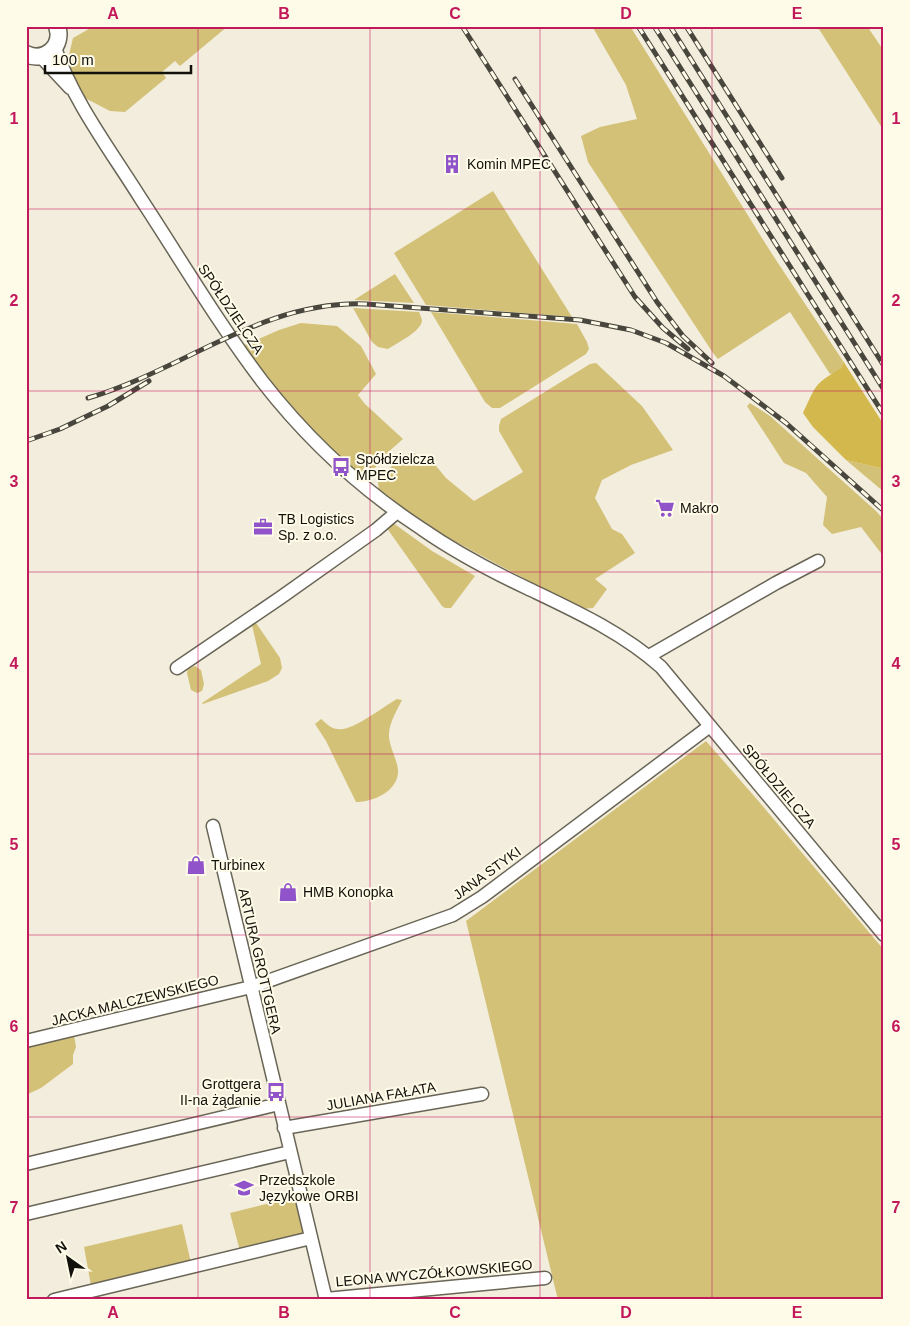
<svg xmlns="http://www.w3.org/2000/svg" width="910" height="1326" font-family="Arial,sans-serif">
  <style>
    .green { fill: #d4c178 }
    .forest { fill: #d3b84d }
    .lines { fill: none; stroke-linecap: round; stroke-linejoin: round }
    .minor-casing { stroke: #696556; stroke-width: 15 }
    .major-casing { stroke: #696556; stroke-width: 19 }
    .minor { stroke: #fff; stroke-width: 12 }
    .major { stroke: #fff; stroke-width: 16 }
    .rail-casing { stroke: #48463d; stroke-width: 5 }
    .rail { stroke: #fffbe9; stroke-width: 3; stroke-dasharray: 9; stroke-linecap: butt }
    .grid { fill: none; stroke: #c2185b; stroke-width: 1; stroke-opacity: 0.55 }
    .labels { text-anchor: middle; stroke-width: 4; stroke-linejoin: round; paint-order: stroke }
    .poi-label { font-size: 14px; fill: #12100a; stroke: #fffbe9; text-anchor: start }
    .street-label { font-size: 14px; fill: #12100a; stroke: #fffbe9 }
    .neatline { fill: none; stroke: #c2185b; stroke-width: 2 }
    .grid-label { font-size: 16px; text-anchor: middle; font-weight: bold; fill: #c2185b }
  </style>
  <rect width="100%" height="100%" fill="#f2eddc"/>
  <path class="green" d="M94,26H228L180,66L175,61L162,72L166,78L125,112L110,111L83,97L67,68L70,66L68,59L73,38Z
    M592,26H630L772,254L843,361L842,367L835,373L830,374L790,312L718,359L713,353L588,162L581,136L600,127L637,119L626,85Z
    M817,26H867L884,51V131Z
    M493,191L572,317L426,305L394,253Z
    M395,274L414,303L354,300Z
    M353,308L419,312C420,314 421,317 422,320C422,331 397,343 388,349L378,347L372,342Z
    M431,312L577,324L587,342L589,349L586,354L500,408H492L485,402Z
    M301,323L337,326L361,346L376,374L358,395L365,404L403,439L386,454L370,474L360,475L339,456L306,431L238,348L279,330Z
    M596,363L642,406L673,450L631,465L602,480L595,498L612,529L622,534L635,553L595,579L607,589L593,608L581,609L430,528L379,491L378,482L398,459L411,452L432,461L446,478L474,501L523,472L499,431V426L501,419L590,364Z
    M750,403L770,416L876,511L884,520V557L861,527L832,534L823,525L827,497L806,473L784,463L747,406Z
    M846,460L880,468L884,466V492Z
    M389,520L432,551L475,576L451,608H445L442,606L384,524Z
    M256,623L280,658L282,668L279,674L268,681L203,704L202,703L261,664L252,625Z
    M195,666L201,670L204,684L202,691L197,693L191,690L187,673L188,669Z
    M397,699L402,700C397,710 390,721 389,733C388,745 397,758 398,770C399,791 373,802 356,802L326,741L315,724L321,719C326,723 331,729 338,729C352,732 384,706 397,699Z
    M706,741L761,804L884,950V1300H558L466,921Z
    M73,1030L76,1047L73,1055V1064L41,1088L26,1095V1041Z
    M291,1198L305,1217L311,1238L241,1255L230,1213Z
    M182,1224L192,1267L92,1291L84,1247Z"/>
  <path class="forest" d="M843,361L884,425V466L880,468L846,460L813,427L803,413C807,405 811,394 816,387C823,378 833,374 842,367Z"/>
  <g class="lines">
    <g class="minor-casing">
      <path id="minor" d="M55,48C73,101 111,151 141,199C181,260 218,323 262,381C307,439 361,489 422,529C455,552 491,571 527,588C573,610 622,632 661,667L884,935
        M41,57L70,88
        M649,656L776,583L818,561
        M177,668L280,598L376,530L397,512
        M213,826L326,1300
        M26,1041L251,987L453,915L482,897L710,726
        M284,1128L482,1094
        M26,1164L279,1104
        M26,1214L290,1152
        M326,1299L545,1278
        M54,1300L311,1238"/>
    </g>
    <g class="major-casing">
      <path id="major" d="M26,54C45,63 64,46 57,26"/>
    </g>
    <use href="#minor" class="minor"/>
    <use href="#major" class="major"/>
    <g class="rail-casing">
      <path id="rail" d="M462,26L635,297L663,328L688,349
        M638,26L884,415
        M654,26L884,390
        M670,26L884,366
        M686,26L782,178
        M515,79L657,302L683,336L712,363
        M88,398C184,370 262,300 366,304L580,320L631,330L666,343L724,376L752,397L786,423L884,511
        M26,441L60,429L108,406L149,381"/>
    </g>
    <use href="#rail" class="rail"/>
  </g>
  <path class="grid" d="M198,26V1300M370,26V1300M540,26V1300M712,26V1300M26,209H884M26,391H884M26,572H884M26,754H884M26,935H884M26,1117H884"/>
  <defs>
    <g id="building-bare" transform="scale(1.5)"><path d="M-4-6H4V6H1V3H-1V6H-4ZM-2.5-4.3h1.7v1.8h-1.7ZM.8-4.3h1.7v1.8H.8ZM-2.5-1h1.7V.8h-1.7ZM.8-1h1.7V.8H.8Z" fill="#9053c9" stroke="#fffbe9" stroke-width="2.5" paint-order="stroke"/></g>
    <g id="bus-bare" transform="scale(1.5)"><path d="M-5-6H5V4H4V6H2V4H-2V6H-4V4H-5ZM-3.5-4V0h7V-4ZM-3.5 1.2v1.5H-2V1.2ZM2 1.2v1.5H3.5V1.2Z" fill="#9053c9" stroke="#fffbe9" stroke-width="2.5" paint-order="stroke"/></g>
    <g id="supermarket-bare" transform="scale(1.5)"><path d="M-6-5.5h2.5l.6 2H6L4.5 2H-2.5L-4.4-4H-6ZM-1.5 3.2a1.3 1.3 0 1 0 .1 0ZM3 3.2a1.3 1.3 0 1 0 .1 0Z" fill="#9053c9" stroke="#fffbe9" stroke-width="2.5" paint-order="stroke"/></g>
    <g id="office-bare" transform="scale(1.5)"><path d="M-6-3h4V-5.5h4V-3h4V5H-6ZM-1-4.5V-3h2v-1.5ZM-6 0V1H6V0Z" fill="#9053c9" stroke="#fffbe9" stroke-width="2.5" paint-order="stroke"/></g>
    <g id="shop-bare" transform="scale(1.5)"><path d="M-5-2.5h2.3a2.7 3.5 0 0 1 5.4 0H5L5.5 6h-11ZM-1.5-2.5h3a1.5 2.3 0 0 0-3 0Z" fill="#9053c9" stroke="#fffbe9" stroke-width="2.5" paint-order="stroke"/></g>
    <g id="school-bare" transform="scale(1.5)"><path d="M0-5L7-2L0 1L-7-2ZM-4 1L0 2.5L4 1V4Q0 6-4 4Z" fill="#9053c9" stroke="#fffbe9" stroke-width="2.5" paint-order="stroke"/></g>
  </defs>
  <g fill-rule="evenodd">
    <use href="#building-bare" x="452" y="164"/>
    <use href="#bus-bare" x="341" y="467"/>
    <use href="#supermarket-bare" x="665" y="508"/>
    <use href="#office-bare" x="263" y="527"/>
    <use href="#shop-bare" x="196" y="865"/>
    <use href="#shop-bare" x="288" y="892"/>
    <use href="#bus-bare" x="276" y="1092"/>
    <use href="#school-bare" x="244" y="1188"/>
  </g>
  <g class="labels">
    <g class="poi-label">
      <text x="467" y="169">Komin MPEC</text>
      <text x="356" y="464">Spółdzielcza<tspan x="356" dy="16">MPEC</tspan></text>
      <text x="680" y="513">Makro</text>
      <text x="278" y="524">TB Logistics<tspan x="278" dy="16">Sp. z o.o.</tspan></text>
      <text x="211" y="870">Turbinex</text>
      <text x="303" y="897">HMB Konopka</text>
      <text x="261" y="1089" text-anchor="end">Grottgera<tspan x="261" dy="16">II-na żądanie</tspan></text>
      <text x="259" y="1185">Przedszkole<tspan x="259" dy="16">Językowe ORBI</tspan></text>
    </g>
    <g class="street-label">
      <text transform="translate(231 309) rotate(56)" y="5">SPÓŁDZIELCZA</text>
      <text transform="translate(779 786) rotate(50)" y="5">SPÓŁDZIELCZA</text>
      <text transform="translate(487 873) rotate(-36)" y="5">JANA STYKI</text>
      <text transform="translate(260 961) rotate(77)" y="5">ARTURA GROTTGERA</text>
      <text transform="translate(135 1000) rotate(-14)" y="5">JACKA MALCZEWSKIEGO</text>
      <text transform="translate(381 1096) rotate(-10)" y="5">JULIANA FAŁATA</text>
      <text transform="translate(434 1273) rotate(-5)" y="5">LEONA WYCZÓŁKOWSKIEGO</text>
    </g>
  </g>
  <rect width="910" height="1326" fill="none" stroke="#fffbe9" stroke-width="55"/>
  <g transform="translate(68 1258) rotate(327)" stroke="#fffbe9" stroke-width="4" paint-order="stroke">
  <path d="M0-4L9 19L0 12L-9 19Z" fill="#12100a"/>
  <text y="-8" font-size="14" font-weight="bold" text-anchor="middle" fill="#12100a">N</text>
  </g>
  <path d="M45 65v8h146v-8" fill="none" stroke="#12100a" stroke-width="2.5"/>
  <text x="52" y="65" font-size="15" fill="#12100a" stroke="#fffbe9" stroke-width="4" paint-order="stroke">100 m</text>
  <rect x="28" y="28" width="854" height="1270" class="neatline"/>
  <g class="grid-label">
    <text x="113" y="19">A</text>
    <text x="284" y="19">B</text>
    <text x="455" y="19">C</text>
    <text x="626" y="19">D</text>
    <text x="797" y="19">E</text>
    <text x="14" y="124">1</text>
    <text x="896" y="124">1</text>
    <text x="14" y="306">2</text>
    <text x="896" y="306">2</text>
    <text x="14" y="487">3</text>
    <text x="896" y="487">3</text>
    <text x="14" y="669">4</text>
    <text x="896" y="669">4</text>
    <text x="14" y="850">5</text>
    <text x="896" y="850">5</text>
    <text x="14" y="1032">6</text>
    <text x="896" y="1032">6</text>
    <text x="14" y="1213">7</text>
    <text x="896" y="1213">7</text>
    <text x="113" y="1318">A</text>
    <text x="284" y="1318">B</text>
    <text x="455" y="1318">C</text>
    <text x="626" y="1318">D</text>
    <text x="797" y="1318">E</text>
  </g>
</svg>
